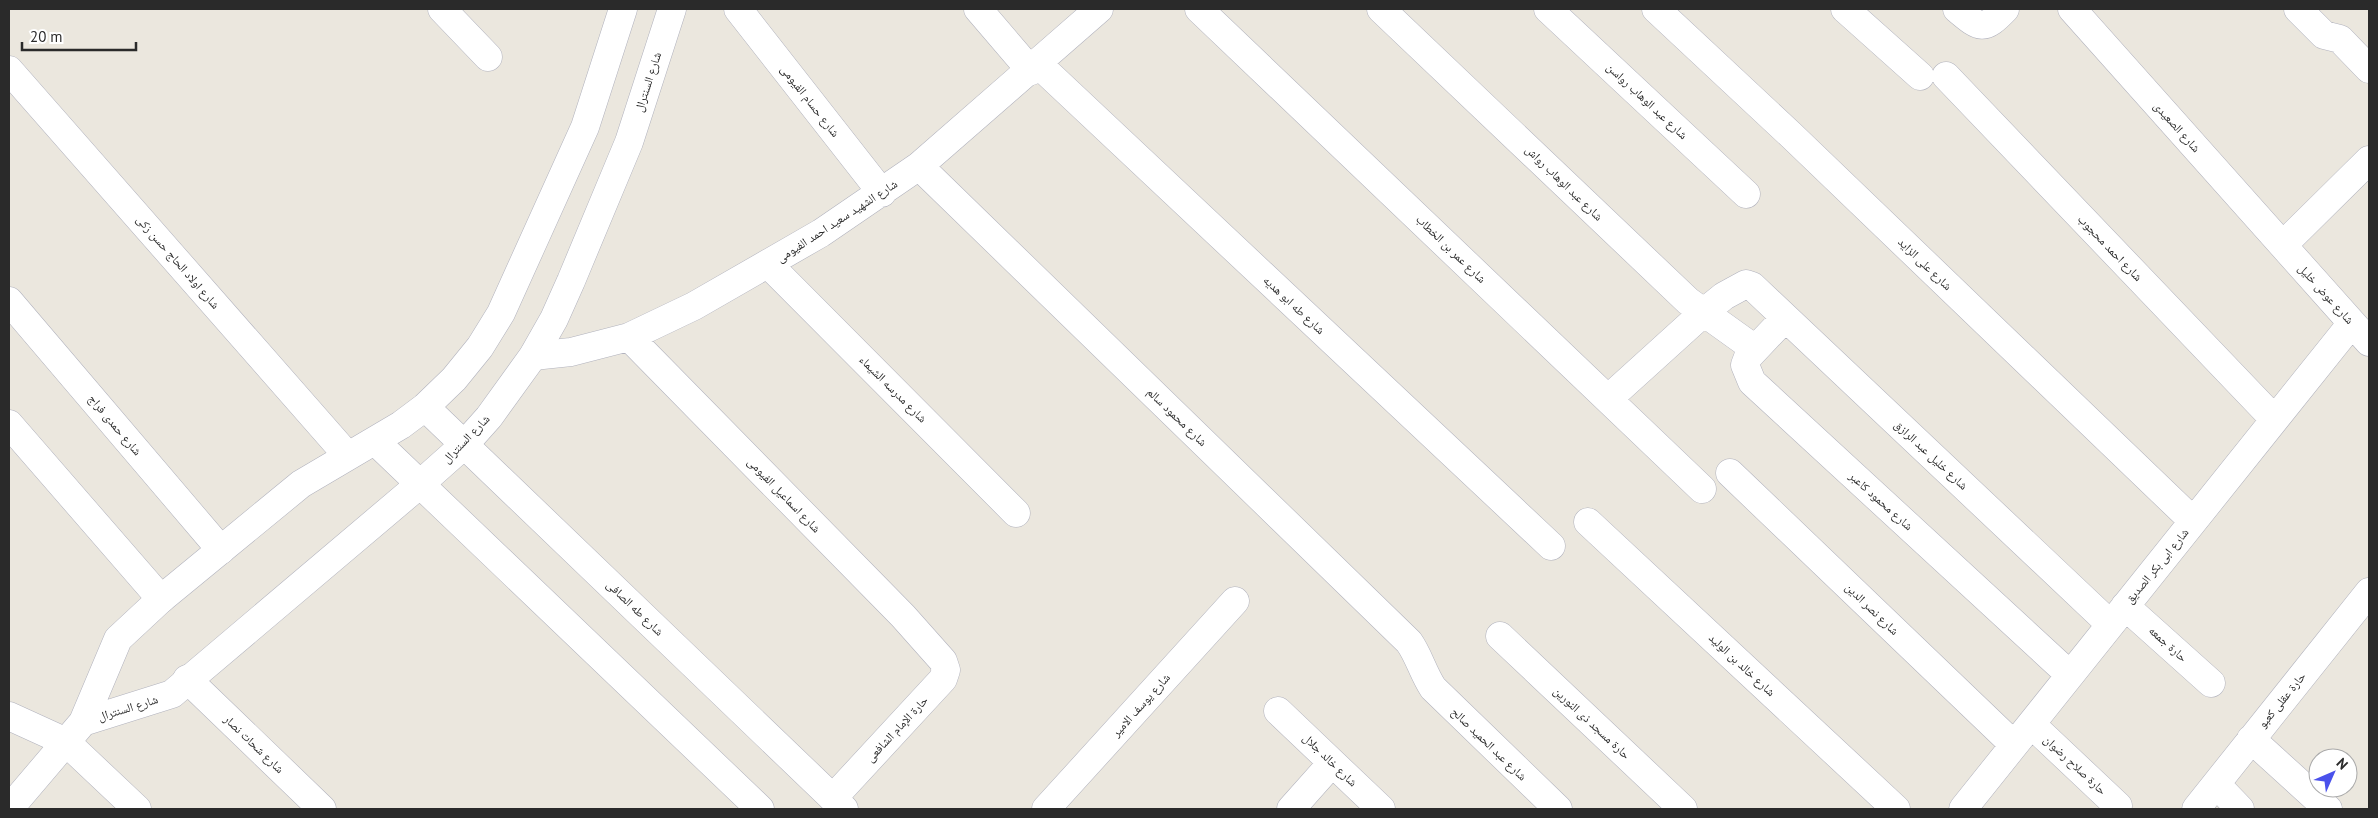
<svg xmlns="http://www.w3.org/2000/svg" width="2378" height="818" font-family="'PT Sans','Noto Naskh Arabic',sans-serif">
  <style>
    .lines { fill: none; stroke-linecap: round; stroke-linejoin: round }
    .street-casing { stroke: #b1b2bd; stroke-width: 29 }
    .secondary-casing { stroke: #b1b2bd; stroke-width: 29 }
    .street { stroke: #fff; stroke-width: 28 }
    .secondary { stroke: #fff; stroke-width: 28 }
    .labels { text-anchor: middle; stroke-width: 4; stroke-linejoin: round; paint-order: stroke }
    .street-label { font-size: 12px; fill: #2a2a2a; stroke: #fff }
  </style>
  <rect width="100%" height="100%" fill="#ebe7de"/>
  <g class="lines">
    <g class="street-casing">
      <path id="street" d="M442,9L488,57
        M738,9L882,193
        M978,9L1031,71
        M1199,9L1702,489
        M1381,9L1688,301L1755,349
        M1548,9L1746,194
        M1656,9L1791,135L2193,521
        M1845,9L1920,76
        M1957,9C1980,28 1983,32 2005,9
        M2072,9L2369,342
        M2298,9L2324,35L2340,39L2369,69
        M1038,64L1551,546
        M9,70L347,455
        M1946,76L2274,419
        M919,166L1409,642C1419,656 1423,673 1433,688L1558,809
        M2283,245L2369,160
        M769,265L1016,513
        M9,301L221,550
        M1785,318L1748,357L1745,365L1752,382L2070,675
        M629,337L903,616L943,661L946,670L943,679L833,798
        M533,356L571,352L629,337L694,306L821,233L919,166L1099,9
        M1608,399L1703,313L1724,296L1746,284L1752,286L2110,624
        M9,424L161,599
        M1730,473L2014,745
        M1588,522L1896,809
        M2125,606L2211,683
        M1500,636L1683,809
        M187,679L322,809
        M1278,711L1381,809
        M9,716L66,742L137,809
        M2031,724L2118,806
        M2251,739L2328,809
        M2216,784L2240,809
        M1046,809L1235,601
        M1291,809L1332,763
        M1963,809L2352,323
        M2196,809L2369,592"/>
    </g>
    <g class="secondary-casing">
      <path id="secondary" d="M425,407L844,809
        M375,441L760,809
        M83,722L172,694L419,485L464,445L489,417L533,356L554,319L571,281L629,142L672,9
        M9,809L83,722L118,639L161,599L301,484L401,425L425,407L454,379L480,347L501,313L585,127L623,9"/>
    </g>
    <use href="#street" class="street"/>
    <use href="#secondary" class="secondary"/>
  </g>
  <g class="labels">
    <g class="street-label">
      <text transform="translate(648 82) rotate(-72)" y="4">شارع السنترال</text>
      <text transform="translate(810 101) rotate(52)" y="4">شارع حسام الفيومى</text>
      <text transform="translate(1647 101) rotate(43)" y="4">شارع عبد الوهاب رواسن</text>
      <text transform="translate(2177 127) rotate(48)" y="4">شارع الصعيدى</text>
      <text transform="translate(1564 183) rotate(44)" y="4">شارع عبد الوهاب رواش</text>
      <text transform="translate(837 221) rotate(-33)" y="4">شارع الشهيد سعيد احمد الفيومى</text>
      <text transform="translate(2110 248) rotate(46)" y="4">شارع احمد محجوب</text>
      <text transform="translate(1451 249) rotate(44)" y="4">شارع عمر بن الخطاب</text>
      <text transform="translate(178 262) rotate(49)" y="4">شارع اولاد الحاج حسن زكى</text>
      <text transform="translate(1925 264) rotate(44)" y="4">شارع على الزايد</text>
      <text transform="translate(2326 294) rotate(48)" y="4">شارع عوض خليل</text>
      <text transform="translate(1294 305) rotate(43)" y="4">شارع طه ابو هديه</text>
      <text transform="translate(893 389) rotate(45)" y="4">شارع مدرسه الشيماء</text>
      <text transform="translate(1177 417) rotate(44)" y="4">شارع محمود سالم</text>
      <text transform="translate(115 425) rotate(50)" y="4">شارع حمدى فراج</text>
      <text transform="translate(466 439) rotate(-46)" y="4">شارع السنترال</text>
      <text transform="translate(1931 455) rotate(43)" y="4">شارع خليل عبد الرازق</text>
      <text transform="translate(784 495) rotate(46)" y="4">شارع اسماعيل الفيومى</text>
      <text transform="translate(1881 501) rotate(42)" y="4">شارع محمود كاعبر</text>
      <text transform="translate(2157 566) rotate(-51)" y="4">شارع ابى بكر الصديق</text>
      <text transform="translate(635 608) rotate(44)" y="4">شارع طه الصافى</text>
      <text transform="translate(1872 609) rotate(44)" y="4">شارع نصر الدين</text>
      <text transform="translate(2168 644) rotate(42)" y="4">حارة جمعه</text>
      <text transform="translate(1742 665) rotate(43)" y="4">شارع خالد بن الوليد</text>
      <text transform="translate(2282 700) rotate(-51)" y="4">حارة عقلى كعبو</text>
      <text transform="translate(1141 705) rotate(-48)" y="4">شارع يوسف الامير</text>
      <text transform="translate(128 708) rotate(-17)" y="4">شارع السنترال</text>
      <text transform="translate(1592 723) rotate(43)" y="4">حارة مسجد ذى النورين</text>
      <text transform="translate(897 729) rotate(-47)" y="4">حارة الإمام الشافعى</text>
      <text transform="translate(254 744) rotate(44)" y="4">شارع شحات نصار</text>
      <text transform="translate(1489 744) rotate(44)" y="4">شارع عبد الحميد صالح</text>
      <text transform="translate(1330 760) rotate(44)" y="4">شارع خالد جلال</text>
      <text transform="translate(2075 765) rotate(43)" y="4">حارة صلاح رضوان</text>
    </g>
  </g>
  <rect width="2378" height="818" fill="none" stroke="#2a2a2a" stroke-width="20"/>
  <g transform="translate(2333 773) rotate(45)"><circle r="24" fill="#ffffff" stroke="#aaaaaa"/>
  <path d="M0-4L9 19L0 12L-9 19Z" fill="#4a51eb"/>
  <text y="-8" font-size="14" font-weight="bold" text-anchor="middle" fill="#2a2a2a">N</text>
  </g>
  <path d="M22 42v8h114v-8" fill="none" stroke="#2a2a2a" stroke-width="2.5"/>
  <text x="30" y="42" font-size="15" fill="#2a2a2a" stroke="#ffffff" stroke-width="4" paint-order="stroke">20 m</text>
</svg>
